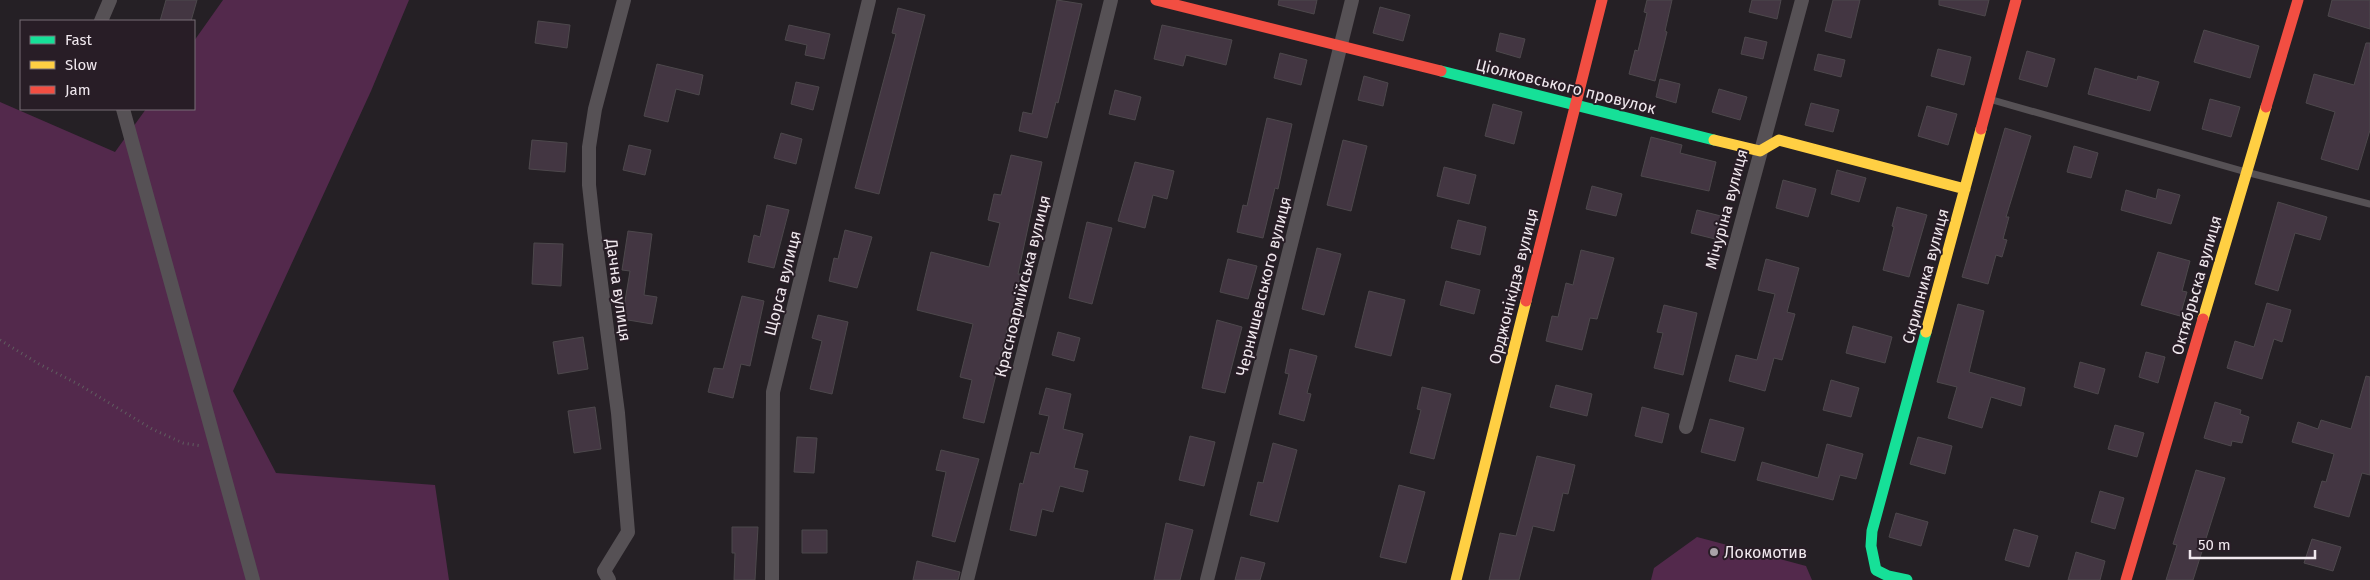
<svg xmlns="http://www.w3.org/2000/svg" width="2370" height="580" font-family="'Fira Sans',sans-serif">
  <style>
    .green { fill: #53294c }
    .building { fill: #433642; stroke: #4d484c }
    .lines { fill: none; stroke-linecap: round; stroke-linejoin: round }
    .path { stroke: #605d60; stroke-width: 3; stroke-dasharray: 1 4; stroke-linecap: butt }
    .lane { stroke: #565155; stroke-width: 7 }
    .street { stroke: #565155; stroke-width: 14 }
    .fast { stroke: #16e098; stroke-width: 11 }
    .slow { stroke: #ffcf43; stroke-width: 11 }
    .jam { stroke: #f24e42; stroke-width: 11 }
    .poi-dot { fill: #a9a2a8; stroke: #281d26; stroke-width: 2 }
    .labels { text-anchor: middle; stroke-width: 4; stroke-linejoin: round; paint-order: stroke }
    .street-label { font-size: 16px; fill: #f0e8ee; stroke: #281d26 }
    .poi-label { font-size: 16px; fill: #f0e8ee; stroke: #281d26; text-anchor: start }
  </style>
  <rect width="100%" height="100%" fill="#252025"/>
  <path class="green" d="M223,0H409L371,91L233,391L276,473L435,485L449,580H0V102L115,152L146,109H194V41Z
    M1697,537L1806,566L1812,580H1651L1654,568Z"/>
  <path class="building" d="M166,0H197L191,21H160Z
    M1057,0L1082,4L1058,103L1056,102L1047,138L1019,131L1023,112L1032,114Z
    M1279,0H1317L1314,14L1278,5Z
    M1647,0H1672L1665,31L1667,32L1655,81L1629,74L1635,50L1638,51L1647,13L1644,12Z
    M1752,0H1781L1777,19L1749,12Z
    M1833,0H1860L1851,38L1825,31Z
    M1939,0H1989L1985,16L1939,5Z
    M2332,0H2370V29L2328,16Z
    M1380,7L1410,15L1403,41L1373,33Z
    M898,8L925,15L879,194L855,188L896,34L892,33Z
    M538,21L570,25L567,48L535,43Z
    M789,25L830,34L824,59L805,55L807,45L785,40Z
    M1162,25L1232,40L1226,65L1186,55L1183,66L1154,59Z
    M2204,30L2259,46L2250,78L2194,62Z
    M1500,33L1525,39L1520,58L1496,51Z
    M1745,37L1767,42L1763,59L1741,54Z
    M2366,43H2370V130L2358,170L2321,159L2335,112L2306,103L2314,74L2354,85Z
    M1938,49L1971,57L1964,85L1931,76Z
    M2027,51L2055,59L2047,87L2019,79Z
    M1280,53L1307,60L1301,85L1274,78Z
    M1818,54L1845,60L1841,77L1814,70Z
    M657,64L703,75L699,95L676,89L668,122L644,116Z
    M2095,68L2137,80L2138,76L2159,82L2150,111L2088,94Z
    M1364,76L1388,83L1383,106L1358,100Z
    M1660,79L1680,84L1676,103L1656,97Z
    M796,82L819,87L813,110L791,104Z
    M1719,89L1747,97L1740,120L1712,112Z
    M1115,90L1141,97L1135,120L1109,114Z
    M2210,99L2240,107L2231,137L2202,129Z
    M1811,103L1839,110L1833,132L1805,125Z
    M1493,104L1522,112L1514,144L1485,136Z
    M1927,106L1957,114L1948,145L1918,136Z
    M1267,118L1292,124L1278,189L1275,188L1263,238L1237,232L1243,205L1247,206Z
    M2005,128L2031,136L2006,217H2009L2003,239L2007,240L2002,257L1996,255L1988,284L1962,277Z
    M781,133L802,139L796,164L774,158Z
    M1651,137L1682,145L1680,153L1716,162L1709,191L1641,176Z
    M532,140L567,143L565,172L529,169Z
    M1343,140L1367,146L1351,211L1327,205Z
    M629,145L651,150L645,175L623,170Z
    M2074,146L2098,153L2091,178L2067,172Z
    M1011,155L1042,162L1018,274H1021L984,423L963,418L972,380L960,377L973,324L917,310L931,252L989,267L1000,223L988,220L994,194L1001,195Z
    M1135,162L1174,171L1167,199L1153,195L1145,228L1118,221Z
    M1444,167L1476,175L1469,204L1437,196Z
    M1837,170L1866,178L1859,202L1831,194Z
    M1783,180L1816,189L1808,217L1776,208Z
    M1592,186L1622,194L1616,216L1586,209Z
    M2158,189L2180,195L2171,224L2121,210L2126,190L2156,199Z
    M2278,202L2327,217L2320,240L2295,233L2278,291L2255,284Z
    M767,205L789,210L774,268L748,262L754,235L760,237Z
    M1897,207L1927,215L1909,277L1883,270L1894,227L1892,226Z
    M1697,210L1725,217L1719,240L1691,233Z
    M1458,220L1486,227L1480,255L1451,248Z
    M1087,222L1112,228L1092,304L1069,298Z
    M845,230L872,237L857,288L829,281L834,258L838,259Z
    M628,231L652,234L644,295L657,297L652,324L622,319L630,271L622,270Z
    M534,243L563,244L561,286L532,284Z
    M1317,248L1341,254L1324,315L1302,309Z
    M1581,250L1614,258L1597,319L1590,318L1582,350L1546,341L1552,316L1558,317L1566,283L1573,285Z
    M2158,252L2190,261L2182,291L2187,292L2180,316L2141,305Z
    M1228,259L1257,266L1248,299L1220,292Z
    M1766,259L1799,268L1787,312L1795,314L1782,360L1774,358L1765,391L1729,381L1736,355L1757,360L1775,294L1758,290Z
    M1446,281L1480,290L1474,314L1440,305Z
    M1369,291L1405,300L1391,356L1355,347Z
    M742,296L764,301L750,366L741,364L733,398L708,392L714,368L723,369Z
    M2267,303L2291,310L2282,342L2274,339L2262,379L2227,368L2235,341L2254,347Z
    M1958,304L1984,311L1969,372L2025,388L2021,406L1991,397L1982,428L1948,418L1957,387L1937,382Z
    M1664,305L1697,313L1683,375L1654,368L1663,333L1657,332Z
    M818,315L848,322L832,394L810,389L822,341L812,338Z
    M1217,320L1242,327L1225,393L1202,388Z
    M1853,326L1892,337L1885,363L1846,353Z
    M1058,332L1080,338L1074,361L1052,355Z
    M583,337L588,369L558,374L553,342Z
    M1290,349L1317,356L1307,393L1311,394L1304,421L1279,414L1289,374L1285,373Z
    M2146,352L2165,357L2158,383L2139,377Z
    M2080,362L2105,369L2098,394L2074,387Z
    M2366,376L2370,377V475L2362,473L2349,517L2314,507L2322,481L2326,482L2334,454L2292,442L2298,422L2318,429L2321,420L2351,429Z
    M1831,380L1859,388L1851,417L1823,410Z
    M1556,385L1592,394L1587,416L1550,407Z
    M1422,387L1451,394L1434,459L1410,453L1421,410L1417,409Z
    M1046,388L1071,394L1063,429L1083,434L1074,468L1088,471L1083,492L1060,486L1053,512L1042,509L1036,536L1010,530L1020,483L1023,484L1031,452L1039,454L1049,416L1039,414Z
    M2215,402L2241,410L2240,414L2249,417L2242,443L2232,441L2231,446L2204,438Z
    M595,407L601,449L574,453L568,411Z
    M1642,407L1669,414L1662,443L1635,436Z
    M1710,419L1744,428L1735,461L1701,452Z
    M2115,425L2144,433L2137,457L2108,449Z
    M1190,436L1215,442L1204,486L1179,480Z
    M797,437L817,438L814,473L794,472Z
    M1918,437L1952,446L1945,474L1910,464Z
    M1273,443L1297,450L1278,522L1250,515L1258,482L1263,483Z
    M1827,444L1863,454L1856,479L1840,475L1833,500L1757,480L1762,462L1818,478Z
    M941,450L979,459L955,542L932,536L946,472L936,470Z
    M1537,456L1575,465L1568,494L1563,493L1554,531L1533,526L1519,580H1489L1500,533L1516,536Z
    M2196,470L2225,478L2193,580H2166L2177,545L2173,544Z
    M1399,485L1425,492L1406,563L1380,557Z
    M2100,491L2124,498L2115,529L2091,522Z
    M1896,513L1928,522L1921,546L1889,537Z
    M1166,523L1193,530L1180,580H1154Z
    M732,527H758L755,580H734L735,553H732Z
    M2014,529L2038,536L2029,567L2005,560Z
    M802,530H827V553H802Z
    M2312,539L2341,547L2333,571L2304,563Z
    M2076,552L2105,561L2100,580H2068Z
    M1241,557L1265,563L1260,580H1235Z
    M917,561L960,572L958,580H913Z"/>
  <g class="lines">
    <path class="path" d="M0,340L39,364L78,384L152,429L183,443L202,446"/>
    <path class="lane" d="M1989,99L2246,172L2370,204"/>
    <path class="street" d="M101,21L110,0
      M123,109L253,580
      M1686,427L1802,0
      M609,580L604,571L628,532L618,413L594,230L589,185V147L595,109L624,0
      M772,580L773,392L869,0
      M967,580L1111,0
      M1207,580L1352,0"/>
    <path class="fast" d="M1441,71L1714,140
      M1907,580L1888,576L1876,570L1871,546L1872,531L1926,332"/>
    <path class="slow" d="M1714,140L1760,151L1779,140L1965,189
      M2203,319L2266,107
      M1926,332L1981,129
      M1456,580L1526,301"/>
    <path class="jam" d="M1156,0L1441,71
      M2266,107L2298,0
      M1981,129L2016,0
      M1526,301L1602,0
      M2126,580L2203,319"/>
  </g>
  <circle class="poi-dot" cx="1714" cy="552" r="5"/>
  <g class="labels">
    <g class="street-label">
      <text transform="translate(1566 86) rotate(14)" y="6">Ціолковського провулок</text>
      <text transform="translate(1726 209) rotate(-75)" y="6">Мічуріна вулиця</text>
      <text transform="translate(1925 276) rotate(-75)" y="6">Скрипника вулиця</text>
      <text transform="translate(782 283) rotate(-76)" y="6">Щорса вулиця</text>
      <text transform="translate(2196 285) rotate(-74)" y="6">Октябрьска вулиця</text>
      <text transform="translate(1022 286) rotate(-76)" y="6">Красноармійська вулиця</text>
      <text transform="translate(1263 286) rotate(-76)" y="6">Чернишевського вулиця</text>
      <text transform="translate(1513 286) rotate(-76)" y="6">Орджонікідзе вулиця</text>
      <text transform="translate(619 290) rotate(82)" y="6">Дачна вулиця</text>
    </g>
    <g class="poi-label">
      <text x="1724" y="558">Локомотив</text>
    </g>
  </g>
  <rect x="20" y="20" width="175" height="90" fill="#281d26" stroke="#786e76"/>
  <rect x="30" y="36" width="25" height="8" fill="#16e098" stroke="#786e76"/>
  <text x="65" y="45" font-size="15" fill="#f0e8ee">Fast</text>
  <rect x="30" y="61" width="25" height="8" fill="#ffcf43" stroke="#786e76"/>
  <text x="65" y="70" font-size="15" fill="#f0e8ee">Slow</text>
  <rect x="30" y="86" width="25" height="8" fill="#f24e42" stroke="#786e76"/>
  <text x="65" y="95" font-size="15" fill="#f0e8ee">Jam</text>
  <path d="M2190 550v8h125v-8" fill="none" stroke="#f0e8ee" stroke-width="2.5"/>
  <text x="2198" y="550" font-size="15" fill="#f0e8ee" stroke="#281d26" stroke-width="4" paint-order="stroke">50 m</text>
</svg>
